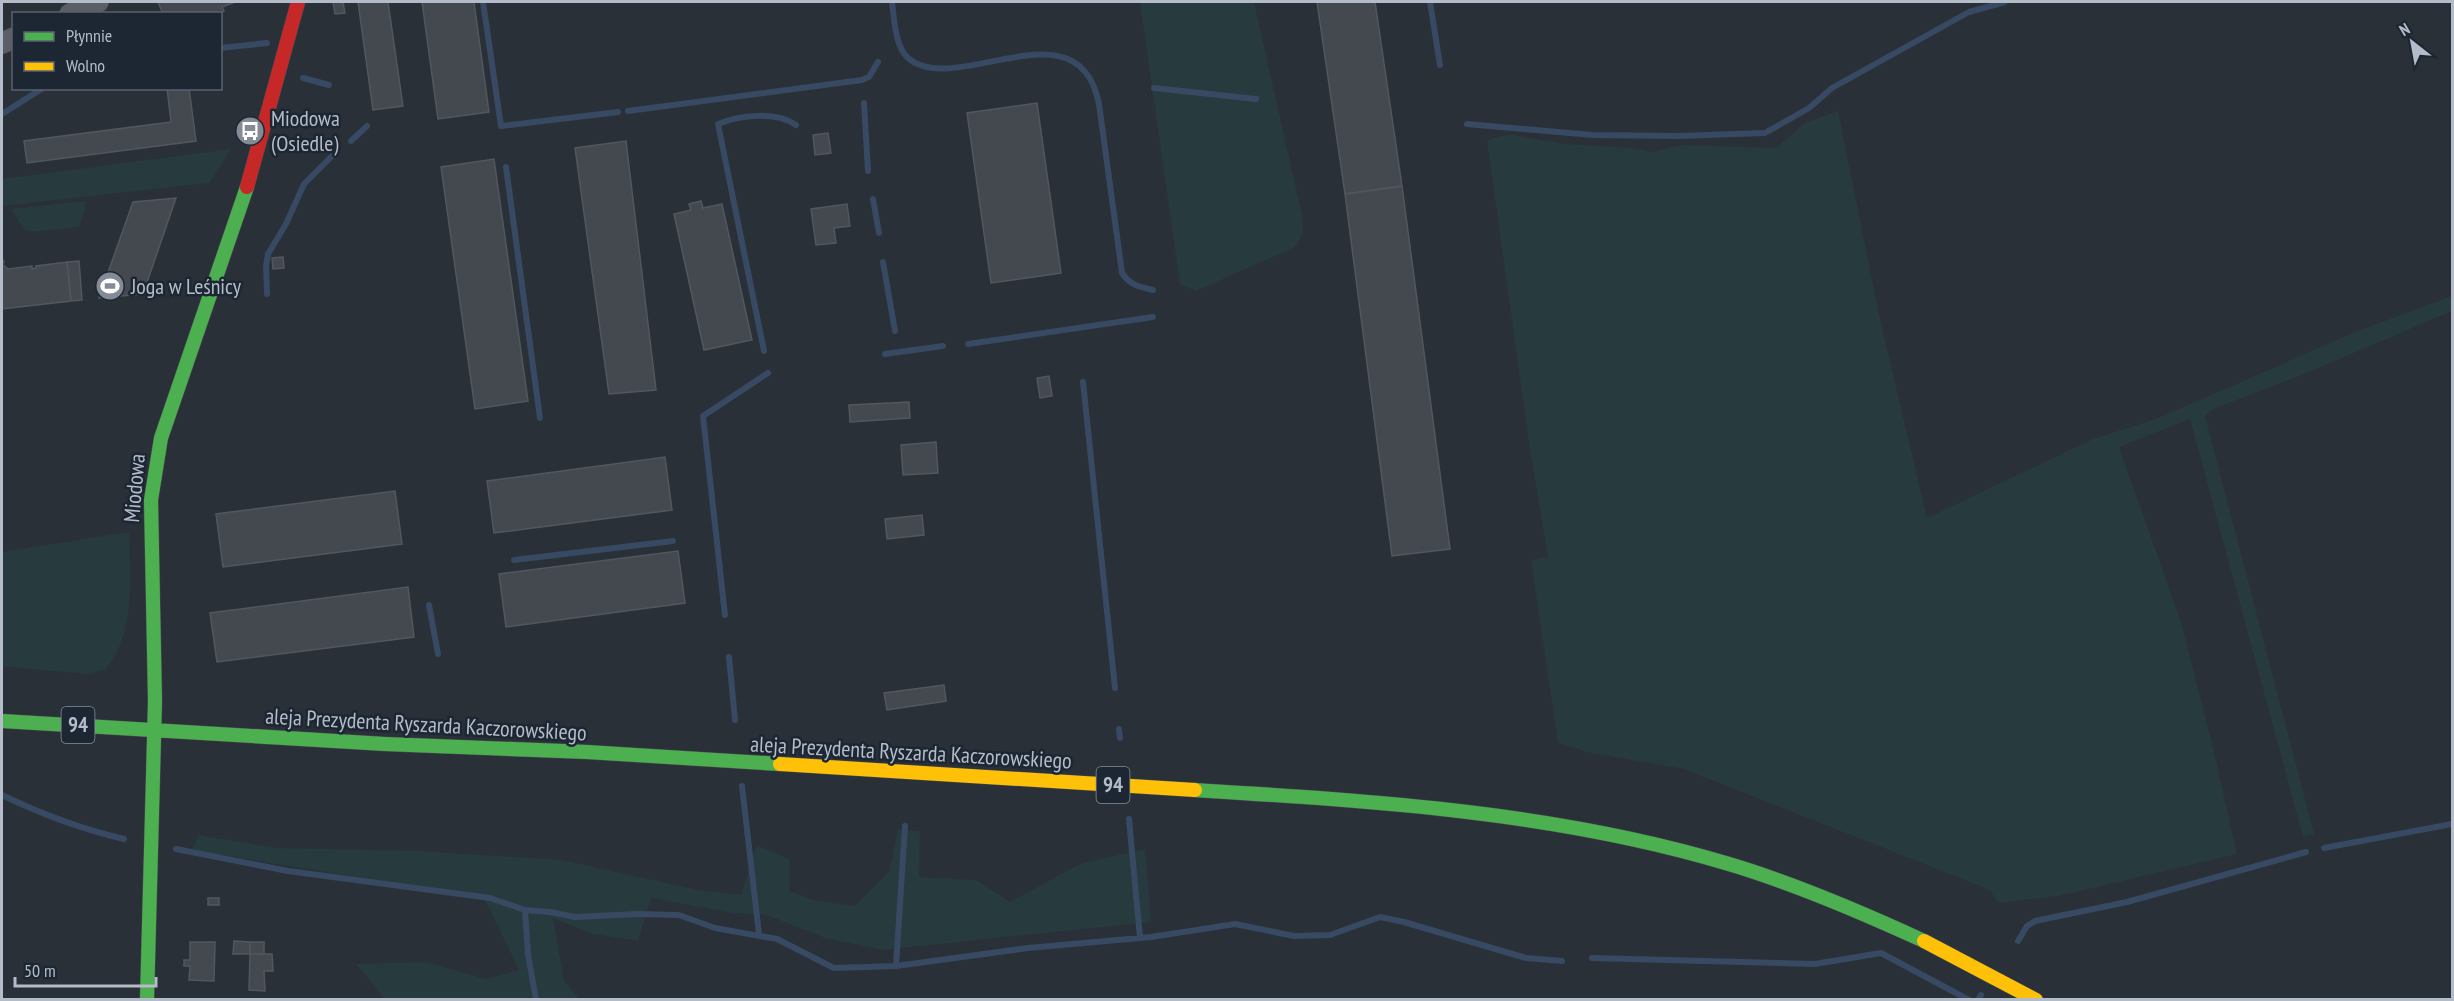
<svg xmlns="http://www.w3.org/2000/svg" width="2454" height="1001" font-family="'PT Sans Narrow',sans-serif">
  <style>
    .green { fill: #273a3e }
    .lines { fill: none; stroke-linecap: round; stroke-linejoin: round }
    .stream { stroke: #384963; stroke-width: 6 }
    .building { fill: #444950; stroke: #52575f; stroke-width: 1.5 }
    .street-casing { stroke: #484c53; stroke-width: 22 }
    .fast-casing { stroke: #484c53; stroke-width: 15 }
    .slow-casing { stroke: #484c53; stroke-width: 15 }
    .jam-casing { stroke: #484c53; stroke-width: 15 }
    .street { stroke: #5a5e66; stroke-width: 21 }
    .fast { stroke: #4caf50; stroke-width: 14 }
    .slow { stroke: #ffc107; stroke-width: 14 }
    .jam { stroke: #c62828; stroke-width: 14 }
    .labels { text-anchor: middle; stroke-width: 5; stroke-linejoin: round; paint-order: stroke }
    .shield { fill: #1d2633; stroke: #878f9c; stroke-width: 1.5 }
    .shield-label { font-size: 21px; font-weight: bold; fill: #b4bcc9 }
    .poi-label { font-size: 22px; fill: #b4bcc9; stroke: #1d2633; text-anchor: start }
    .street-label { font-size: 22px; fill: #b4bcc9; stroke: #1d2633 }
  </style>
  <rect width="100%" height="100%" fill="#2a3038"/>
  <path class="green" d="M1140,2H1254L1302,215C1304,229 1304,239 1293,248L1196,291L1180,284Z
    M1838,111L1879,315L1927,518L2093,439L2156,419L2358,331L2452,296V311L2302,375L2213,409L2205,416L2314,834L2303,837L2190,419L2119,447L2181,622L2211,739L2237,854L2059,896L1998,903L1990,890L1684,769L1586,752L1558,743L1531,560L1548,557L1530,450L1487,140L1509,134L1565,144L1632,148L1652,152L1681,145L1776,148L1805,123Z
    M231,149L209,183L2,206V179Z
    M85,201V210L79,227L30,232L25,230L12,211V209Z
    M129,532C130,577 136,634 105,670L84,674L2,666V552Z
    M898,829L920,831L919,877L976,880L1010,902L1082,863L1145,849L1151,922L882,950L825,938L767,915L734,913L651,898L638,941L589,933L553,918L564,981L580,999H385L356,964L427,962L486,979L519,970L484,898L192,850L198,835L277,848L419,851L562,860L698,890L741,895L757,845L790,860L789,891L814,900L855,906L889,872Z"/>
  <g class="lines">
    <path class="stream" d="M483,2L501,126L618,112
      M892,2C894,17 895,47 908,58C955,99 1079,0 1099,104L1122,273C1130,285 1139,287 1153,290
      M1430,2L1440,65
      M220,48L267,43
      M303,78L329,85
      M1154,88L1256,99
      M864,103L868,171
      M628,111L862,80L869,77L878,62
      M2,114L43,88
      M1467,124L1593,135L1678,136L1765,133L1809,108L1832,88L1969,12L2005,2
      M351,141L367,126
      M506,167L540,418
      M873,199L879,233
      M883,262L895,331
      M267,294L266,266L268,254L286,224L304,184L332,156
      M968,344L1153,317
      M764,351L718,124C740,115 776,111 796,125
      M885,354L943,346
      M1083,382L1115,688
      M514,560L673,541
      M429,605L438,654
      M725,615L703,416L768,373
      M729,657L735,720
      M1119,729L1120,738
      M742,786L759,934
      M2,795C41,814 81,829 124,839
      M1129,819L1140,938
      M2324,848L2452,824
      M176,849L288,871L490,898L525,910L550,912L575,917L638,914L679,915L715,928L777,939L834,968L896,966L1028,948L1151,937L1235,924L1294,936L1330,935L1380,917L1404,922L1526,958L1562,961
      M525,910L528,954L536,1000
      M2018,941L2027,926L2035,921L2127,902L2306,852
      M1592,958L1815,964L1881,953L1969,1000
      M896,966L905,826
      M1978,1000L1981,995"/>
  </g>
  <path class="building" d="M158,2H235L222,7L224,11L217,14H163Z
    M333,2H343L345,13L335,14Z
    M358,2H388L403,106L373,110Z
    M422,2H474L489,112L438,119Z
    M1317,2H1375L1402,186L1345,194Z
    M167,88H189L196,141L27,163L24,141L171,122Z
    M1037,103L1061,273L991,283L967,113Z
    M828,133L831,153L815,155L813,135Z
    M626,141L656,390L609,394L575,148Z
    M494,159L528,401L475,409L441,167Z
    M1402,186L1450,549L1392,556L1345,194Z
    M176,198L143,294L99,298L133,202Z
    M701,201L703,208L722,204L752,340L704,350L674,214L691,210L689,204Z
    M847,204L850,226L834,228L836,243L816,245L811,209Z
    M283,257L284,268L273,269L272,258Z
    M2,258L4,262L2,264L8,269L32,266V269L36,268V266L67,262L71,301L2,309Z
    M79,261L82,300L71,301L67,262Z
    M1049,376L1052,396L1040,398L1037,378Z
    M909,402L910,418L850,422L849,405Z
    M936,442L938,473L903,475L901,445Z
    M665,457L672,510L494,533L487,481Z
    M395,491L402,544L223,567L216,514Z
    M922,515L924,535L887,539L885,519Z
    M678,551L685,603L506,627L499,574Z
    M408,587L414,637L217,662L210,613Z
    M944,685L946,701L887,710L884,693Z
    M208,898H219V905H208Z
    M234,941L250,942V954H233Z
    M190,942H215L214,981L189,980L190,966H184V960H190Z
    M250,942H264V954H250Z
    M250,954H272L273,971H264L265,991L249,990Z"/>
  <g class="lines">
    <g class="street-casing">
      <path id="street" d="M70,14L98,2
        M2,43L14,38"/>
    </g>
    <g class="fast-casing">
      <path id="fast" d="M2,721L385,744L587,752L780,764
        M1195,790C1374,801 1556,812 1729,864C1796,884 1861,912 1924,941
        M147,1000L155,701L151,500L161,438L247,187"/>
    </g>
    <g class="slow-casing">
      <path id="slow" d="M780,764L1195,790
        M1924,941L2036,1000"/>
    </g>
    <g class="jam-casing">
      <path id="jam" d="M247,187L298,2"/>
    </g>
    <use href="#street" class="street"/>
    <use href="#fast" class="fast"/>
    <use href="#slow" class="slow"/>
    <use href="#jam" class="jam"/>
  </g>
  <defs>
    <g id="bus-disc" transform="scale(1.5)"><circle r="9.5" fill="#848b96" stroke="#1d2633"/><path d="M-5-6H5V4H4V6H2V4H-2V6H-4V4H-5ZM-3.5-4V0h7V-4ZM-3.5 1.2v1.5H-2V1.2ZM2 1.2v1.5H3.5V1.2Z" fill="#fff"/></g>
    <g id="stadium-disc" transform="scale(1.5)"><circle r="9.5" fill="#848b96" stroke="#1d2633"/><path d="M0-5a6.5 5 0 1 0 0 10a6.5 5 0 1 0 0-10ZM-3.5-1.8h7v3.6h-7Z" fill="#fff"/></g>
  </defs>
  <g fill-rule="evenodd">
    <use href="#bus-disc" x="250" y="131"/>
    <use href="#stadium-disc" x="110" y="286"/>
  </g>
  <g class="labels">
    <g class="shield">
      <rect x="61.5" y="707" width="33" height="36" rx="4.5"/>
      <rect x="1096.5" y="767" width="33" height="36" rx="4.5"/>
    </g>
    <g class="shield-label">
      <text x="78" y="732">94</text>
      <text x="1113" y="792">94</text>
    </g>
    <g class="poi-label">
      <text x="271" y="126">Miodowa<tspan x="271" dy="25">(Osiedle)</tspan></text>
      <text x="131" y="294">Joga w Leśnicy</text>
    </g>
    <g class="street-label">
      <text transform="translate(134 488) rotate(-85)" y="8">Miodowa</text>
      <text transform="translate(426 724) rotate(3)" y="8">aleja Prezydenta Ryszarda Kaczorowskiego</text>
      <text transform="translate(911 752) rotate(3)" y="8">aleja Prezydenta Ryszarda Kaczorowskiego</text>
    </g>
  </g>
  <rect width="2454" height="1001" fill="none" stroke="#b4bcc9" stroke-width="6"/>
  <rect x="12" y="12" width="210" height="78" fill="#1d2633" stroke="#59626f" stroke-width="1.5"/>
  <rect x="24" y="32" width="30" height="9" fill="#4caf50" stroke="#59626f" stroke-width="1.5"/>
  <text x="66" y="42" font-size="18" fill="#b4bcc9">Płynnie</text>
  <rect x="24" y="62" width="30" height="9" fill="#ffc107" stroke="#59626f" stroke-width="1.5"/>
  <text x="66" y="72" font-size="18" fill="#b4bcc9">Wolno</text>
  <g transform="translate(2412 42) rotate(329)" stroke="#1d2633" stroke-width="4.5" paint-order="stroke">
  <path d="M0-4.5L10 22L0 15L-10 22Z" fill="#b4bcc9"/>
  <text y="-9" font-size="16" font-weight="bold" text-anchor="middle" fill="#b4bcc9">N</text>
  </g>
  <path d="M15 977v9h141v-9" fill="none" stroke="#b4bcc9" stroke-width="3"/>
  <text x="24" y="977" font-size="18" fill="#b4bcc9" stroke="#1d2633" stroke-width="4.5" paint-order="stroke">50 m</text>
</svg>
